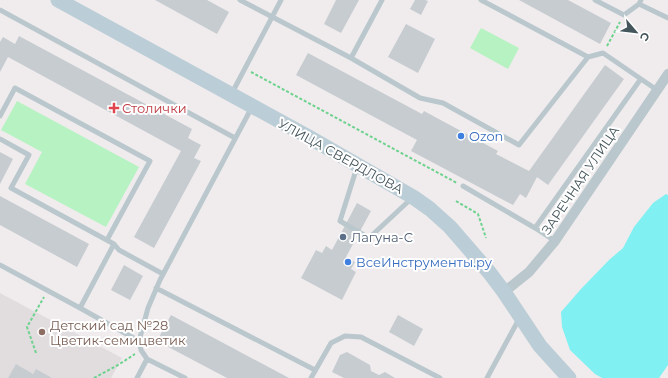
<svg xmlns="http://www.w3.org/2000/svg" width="668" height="378" font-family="Montserrat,sans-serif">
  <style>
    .education { fill: #e1dddf }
    .green { fill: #b6f2c2 }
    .water { fill: #80f0f2 }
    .building { fill: #c6ccd0 }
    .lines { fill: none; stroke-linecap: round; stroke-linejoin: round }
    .path { stroke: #6cd28d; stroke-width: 2; stroke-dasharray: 3 2; stroke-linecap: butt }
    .service { stroke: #bac8cd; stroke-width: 5 }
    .minor { stroke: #bac8cd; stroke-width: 10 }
    .secondary { stroke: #bbcdd6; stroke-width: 15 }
    .health-dot { fill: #e0444e; stroke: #fff; stroke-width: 1.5 }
    .shop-dot { fill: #3f7fe0; stroke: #fff; stroke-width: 1.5 }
    .service-dot { fill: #5c6f8a; stroke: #fff; stroke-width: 1.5 }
    .education-dot { fill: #8d6e63; stroke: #fff; stroke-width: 1.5 }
    .labels { text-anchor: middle; stroke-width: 4; stroke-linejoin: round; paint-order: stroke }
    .health-label { font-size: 13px; fill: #be3a42; stroke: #fff; text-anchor: start }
    .shop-label { font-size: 13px; fill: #366cbe; stroke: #fff; text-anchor: start }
    .street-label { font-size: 13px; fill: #44555b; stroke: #fff }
    .service-label { font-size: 13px; fill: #4e5e75; stroke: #fff; text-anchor: start }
    .education-label { font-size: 13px; fill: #785e54; stroke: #fff; text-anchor: start }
  </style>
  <rect width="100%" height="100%" fill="#f0eced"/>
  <path class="education" d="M0,293L122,358L111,378H0Z"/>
  <path class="green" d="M481,28L519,48L508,69L470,48Z
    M17,101L139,167L106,227L25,184L42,152L1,130Z"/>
  <path class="water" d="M666,194L668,195V365L659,378H602L595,374L570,350L562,327L561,312L581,289L609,260L623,248L634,227L653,203Z"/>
  <path class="building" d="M155,0H207L229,12L217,34Z
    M336,0H359L341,33L324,24Z
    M415,0H425L428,1L421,15L410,9Z
    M519,0H568L611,23L600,44Z
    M406,24L435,39L418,73L388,57Z
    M19,36L192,129L188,138L201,145L194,158L201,161L154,248L134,237L181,151L8,57L0,72V42L3,37L15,44Z
    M308,53L422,114L424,111L498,151L496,154L529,171L605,65L624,79L548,185L537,177L526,198L520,194L513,205L411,151L417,140L296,75Z
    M0,152L13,159L0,184Z
    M0,196L89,244L77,267L0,225Z
    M357,203L371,211L346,257L355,262L351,269L356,272L342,300L301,278L316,250L322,253L326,246L332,250Z
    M124,265L143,276L130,300L111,290Z
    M171,315L289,378H227L157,341Z
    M398,315L423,329L414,346L389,332Z
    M347,352L370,365L371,371L379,375L385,372L395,378H344L332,372L340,355Z
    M16,364L33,374L36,369L52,378H8Z"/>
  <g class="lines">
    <path class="path" d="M607,46L620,22
      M251,72L457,183
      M456,201L478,214L486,238
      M36,353L27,327L44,297
      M94,378L118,365L135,354"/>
    <path class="service" d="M240,0L351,58L420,98L443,103L519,145L588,57
      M481,0L588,57L603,53L657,90
      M595,0L624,15L639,4
      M641,0L639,4L668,18
      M0,10L235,138
      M351,58L382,0
      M232,93L281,0
      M0,116L15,88L150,161L107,240
      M0,139L29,155L11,188L114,244L119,250L163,274
      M357,167L340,221L369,238L412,198
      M463,186L535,228
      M555,241L535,228L640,80
      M0,265L80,308L114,244
      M156,288L315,370
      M80,308L139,341
      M137,378L147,359
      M185,378L147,359L141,350L139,341L148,308L160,280L252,107
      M311,378L331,343L345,336L361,337L440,378
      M487,378L519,319"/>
    <path class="minor" d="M504,292L529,272L555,241L668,74"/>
    <path class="secondary" d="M58,0L307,136L413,197L430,209L450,227L489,272L504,292L540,346L569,378"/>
  </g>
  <path class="health-dot" d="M112 102h4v4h4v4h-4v4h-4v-4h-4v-4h4z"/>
  <g class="shop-dot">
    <circle cx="461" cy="136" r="4"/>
    <circle cx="348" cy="262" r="4"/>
  </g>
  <circle class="service-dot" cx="343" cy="237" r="4"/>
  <circle class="education-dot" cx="42" cy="332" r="4"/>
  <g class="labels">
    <g class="health-label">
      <text x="122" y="113">Столички</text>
    </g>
    <g class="shop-label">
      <text x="469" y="141">Ozon</text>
      <text x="356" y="267">ВсеИнструменты.ру</text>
    </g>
    <g class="street-label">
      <text transform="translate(341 156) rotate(29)" y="5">УЛИЦА СВЕРДЛОВА</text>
      <text transform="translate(580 180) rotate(-56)" y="5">ЗАРЕЧНАЯ УЛИЦА</text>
    </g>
    <g class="service-label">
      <text x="351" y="242">Лагуна-С</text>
    </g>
    <g class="education-label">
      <text x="50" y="330">Детский сад №28<tspan x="50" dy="15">Цветик-семицветик</tspan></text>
    </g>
  </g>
  <g transform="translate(636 32) rotate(118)" stroke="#ffffff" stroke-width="3" paint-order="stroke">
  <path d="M0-3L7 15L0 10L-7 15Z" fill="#44555b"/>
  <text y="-6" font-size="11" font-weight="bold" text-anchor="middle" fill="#44555b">С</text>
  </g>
</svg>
